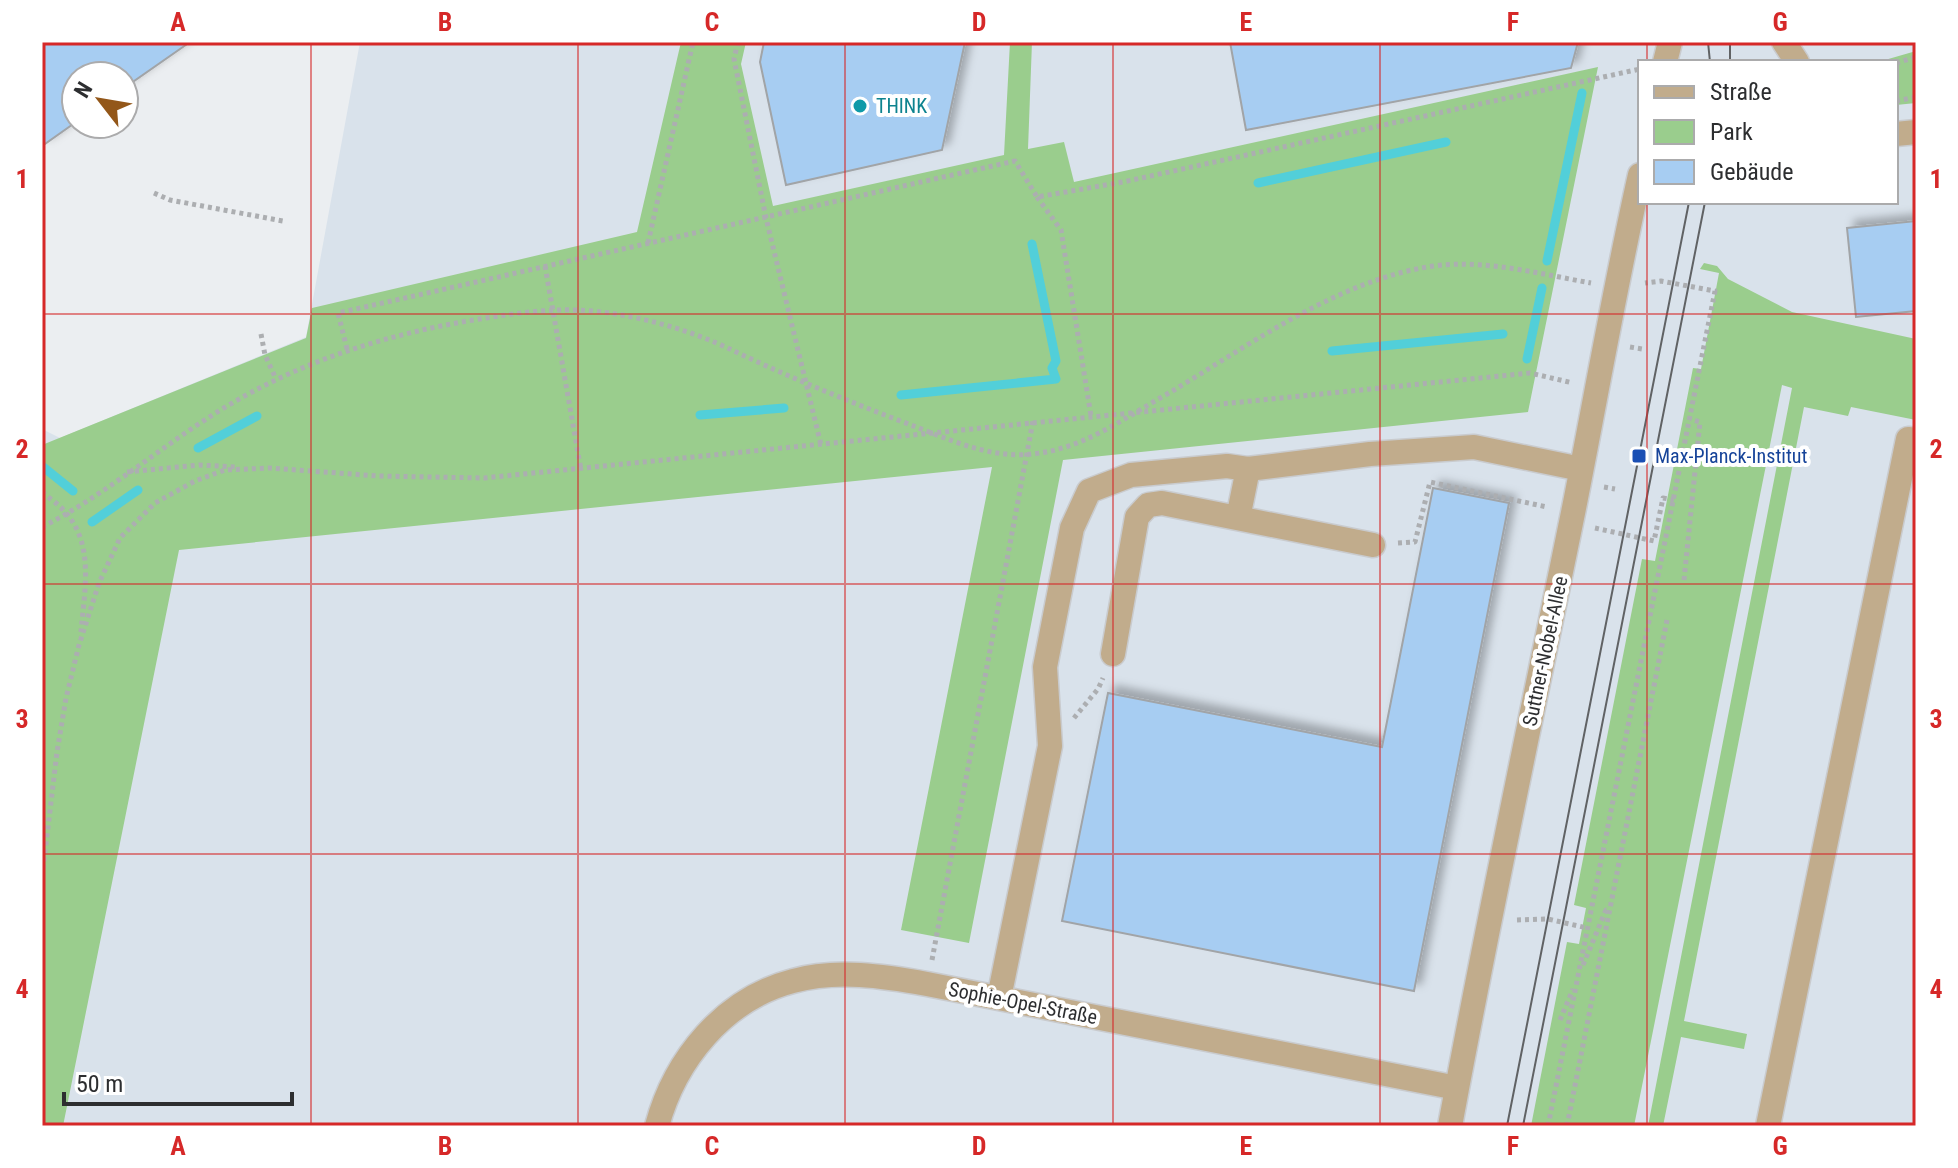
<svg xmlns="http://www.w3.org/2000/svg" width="1958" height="1168" font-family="'Roboto Condensed',sans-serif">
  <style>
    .built { fill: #d9e2eb; fill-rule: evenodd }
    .green { fill: #9acd8d }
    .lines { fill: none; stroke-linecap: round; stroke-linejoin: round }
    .stream { stroke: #52cfd9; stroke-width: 9 }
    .building { fill: #a7cdf2; stroke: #a1a4a7; stroke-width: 2; filter: url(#shadow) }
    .minor-casing { stroke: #c9cbce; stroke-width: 27 }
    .path { stroke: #acaeb1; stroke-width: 5; stroke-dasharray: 4 4; stroke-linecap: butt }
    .minor { stroke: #c1ac8c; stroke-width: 24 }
    .tram { stroke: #606264; stroke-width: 2 }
    .grid { fill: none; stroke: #d62828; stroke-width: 2; stroke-opacity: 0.55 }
    .culture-dot { fill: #0f9aa8; stroke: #fff; stroke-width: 3 }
    .transit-dot { fill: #1a4fb4; stroke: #fff; stroke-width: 3 }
    .labels { text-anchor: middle; stroke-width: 8; stroke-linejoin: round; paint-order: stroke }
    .culture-label { font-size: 20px; fill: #0d838f; stroke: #fff; text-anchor: start }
    .transit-label { font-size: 20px; fill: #164399; stroke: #fff; text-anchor: start }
    .street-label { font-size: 20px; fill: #2d2e30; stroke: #fff }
    .neatline { fill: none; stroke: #d62828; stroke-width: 3 }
    .grid-label { font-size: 26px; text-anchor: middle; font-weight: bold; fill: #d62828 }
  </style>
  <defs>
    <filter id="shadow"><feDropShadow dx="7" dy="-7" stdDeviation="4" flood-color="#0004"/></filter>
  </defs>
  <rect width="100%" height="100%" fill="#ebeef1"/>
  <path class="built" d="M360,42H1916V1126H42V429L60,438L306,337ZM1640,62H1896V202H1640Z"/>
  <path class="green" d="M681,42H746L741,64L773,206L1004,155L1010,42H1032L1028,149L1064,142L1074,182L1598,67L1528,412L1063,460L969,943L901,930L992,467L179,550L63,1126H42V445L306,338L312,308L637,232Z
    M1916,51V103L1896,105V62H1878Z
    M1704,263L1717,266L1728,279L1792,312L1916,339V420L1851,407L1848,416L1804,407L1684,1021L1747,1034L1744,1049L1681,1037L1663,1126H1648L1792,388L1782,385L1634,1126H1531L1567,942L1579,944L1586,908L1574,905L1642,559L1655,561L1693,368L1701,369L1719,273L1700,269Z"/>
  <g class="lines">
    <path class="stream" d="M1258,183L1446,142
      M1547,261L1582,93
      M1332,351L1503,334
      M1527,359L1542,288
      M901,395L1056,379L1052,368L1056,361L1032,244
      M700,415L784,408
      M198,448L257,416
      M42,466L73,491
      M92,522L138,490"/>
  </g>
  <path class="building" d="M42,42H190L124,88V76H76V122L42,146Z
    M764,42H965L942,150L786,185L760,62Z
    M1230,42H1578L1571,68L1246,130Z
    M1916,221V311L1856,317L1847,228Z
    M1433,488L1509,503L1414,991L1062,921L1108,693L1382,747Z"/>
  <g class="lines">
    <g class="minor-casing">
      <path id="minor" d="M1784,42L1797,62
        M1665,62L1670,42
        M1896,134L1916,132
        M1238,518L1248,469
        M1113,654L1137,517L1148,505L1162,503L1373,545
        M999,998L1050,746L1045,667L1072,528L1089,491L1131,475L1227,466L1248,469L1370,454L1474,447L1581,469
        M657,1126C675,1059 724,999 793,981C836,969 884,976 927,984L1457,1088
        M1450,1126C1488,919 1532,714 1574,508C1596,397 1615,286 1640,175
        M1768,1126L1908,439L1916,440"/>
    </g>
    <path class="path" d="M738,42L734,59L766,218L821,445
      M1896,63L1916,57
      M1896,101L1916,97
      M102,124L108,132
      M154,193L170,200L283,221
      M1037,197L1061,230L1091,416
      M648,243L693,42
      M545,266L581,470
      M261,334L265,355L276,379
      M1630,347L1642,349
      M347,349L338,313L1015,161L1037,197L1123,182L1640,69
      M127,472L199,465L237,467
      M1604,487L1615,489
      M42,492C50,499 60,505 66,513C95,546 84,593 81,632
      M42,527C100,498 156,451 211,416C295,362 388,333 486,318C517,313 547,309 578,310C627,312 689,329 732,350C791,378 850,402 911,425C948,439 991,459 1032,454C1084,449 1124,418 1169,393C1250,345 1338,280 1433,266C1485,259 1540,274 1591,283
      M1595,528L1654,541L1663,498L1674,500
      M1398,543L1415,542L1430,482L1547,507
      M1684,580L1700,422L1690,419
      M1074,718L1098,689L1103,678
      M42,877L57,752L66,698L79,645L99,583L120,538L155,503L195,481L225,470L270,468L378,476L484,478L1530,373L1573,383
      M1517,920L1548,919L1587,928
      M932,960L1033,421
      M1583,965L1606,910H1608
      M1560,1020L1573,989
      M1548,1126L1715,291L1661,281L1645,283
      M1567,1126L1667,620"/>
    <use href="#minor" class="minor"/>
    <path class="tram" d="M1708,42L1710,62
      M1730,62V42
      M1507,1126L1689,202
      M1523,1126L1705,202"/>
  </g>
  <path class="grid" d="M311,42V1126M578,42V1126M845,42V1126M1113,42V1126M1380,42V1126M1647,42V62M1647,202V1126M42,314H1916M42,584H1916M42,854H1916"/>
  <circle class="culture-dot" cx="860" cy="106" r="8"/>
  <rect class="transit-dot" x="1631" y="448" width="16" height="16" rx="4"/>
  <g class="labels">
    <g class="culture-label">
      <text x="876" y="113">THINK</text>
    </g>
    <g class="transit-label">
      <text x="1655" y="463">Max-Planck-Institut</text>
    </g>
    <g class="street-label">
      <text transform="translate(1545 651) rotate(-78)" y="7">Suttner-Nobel-Allee</text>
      <text transform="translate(1023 1003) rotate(11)" y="7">Sophie-Opel-Straße</text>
    </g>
  </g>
  <rect width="1958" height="1168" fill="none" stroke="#ffffff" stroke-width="88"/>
  <rect x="1638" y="60" width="260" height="144" fill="#ffffff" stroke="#ababac" stroke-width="2"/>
  <rect x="1654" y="86" width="40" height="12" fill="#c1ac8c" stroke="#ababac" stroke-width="2"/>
  <text x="1710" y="100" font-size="24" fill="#2d2e30">Straße</text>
  <rect x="1654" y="120" width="40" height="24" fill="#9acd8d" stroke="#ababac" stroke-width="2"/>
  <text x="1710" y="140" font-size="24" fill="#2d2e30">Park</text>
  <rect x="1654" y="160" width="40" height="24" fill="#a7cdf2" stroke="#ababac" stroke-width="2"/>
  <text x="1710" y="180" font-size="24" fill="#2d2e30">Gebäude</text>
  <g transform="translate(100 100) rotate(301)"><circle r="38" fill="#ffffff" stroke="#ababac" stroke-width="2"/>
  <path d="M0-6L14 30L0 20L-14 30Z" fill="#935719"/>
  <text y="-12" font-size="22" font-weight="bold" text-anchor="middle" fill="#2d2e30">N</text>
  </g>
  <path d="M64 1092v12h228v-12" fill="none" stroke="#2d2e30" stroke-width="4"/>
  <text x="76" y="1092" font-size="24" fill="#2d2e30" stroke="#ffffff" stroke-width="6" paint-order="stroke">50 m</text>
  <rect x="44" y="44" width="1870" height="1080" class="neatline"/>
  <g class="grid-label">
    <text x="178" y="31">A</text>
    <text x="445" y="31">B</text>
    <text x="712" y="31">C</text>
    <text x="979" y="31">D</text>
    <text x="1246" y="31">E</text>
    <text x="1513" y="31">F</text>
    <text x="1780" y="31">G</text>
    <text x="22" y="188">1</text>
    <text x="1936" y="188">1</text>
    <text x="22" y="458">2</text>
    <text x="1936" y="458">2</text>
    <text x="22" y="728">3</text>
    <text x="1936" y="728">3</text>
    <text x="22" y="998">4</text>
    <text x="1936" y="998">4</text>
    <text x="178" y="1155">A</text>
    <text x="445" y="1155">B</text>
    <text x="712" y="1155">C</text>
    <text x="979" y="1155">D</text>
    <text x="1246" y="1155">E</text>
    <text x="1513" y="1155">F</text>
    <text x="1780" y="1155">G</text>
  </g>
</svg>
